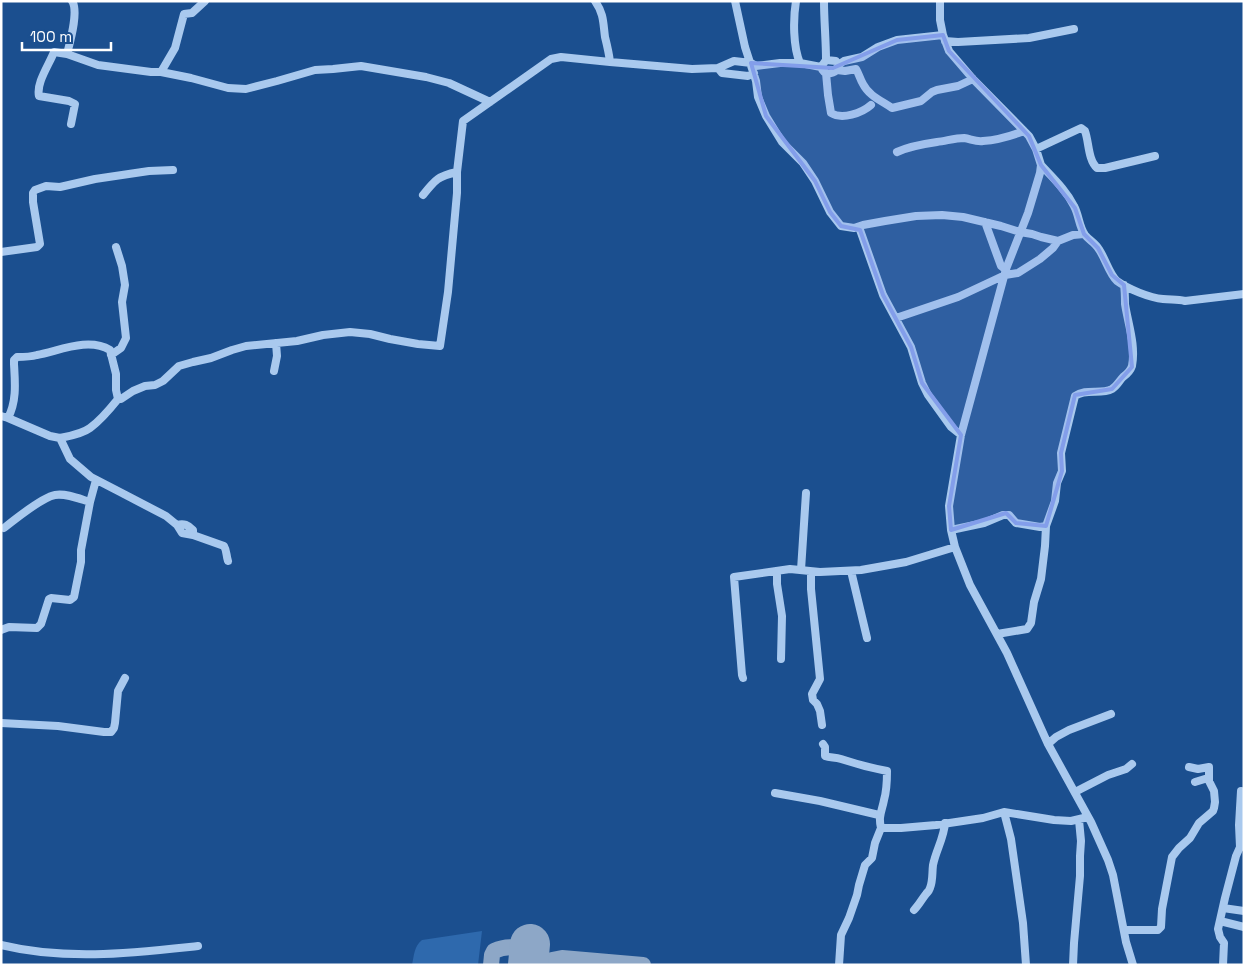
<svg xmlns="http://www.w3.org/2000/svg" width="1245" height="966" font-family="'Space Grotesk',sans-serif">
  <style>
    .green { fill: #2e69ad }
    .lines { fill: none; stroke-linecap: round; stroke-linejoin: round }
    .taxiway { stroke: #8da7c7; stroke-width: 16 }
    .runway { stroke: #8da7c7; stroke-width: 40 }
    .minor { stroke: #a9c9ee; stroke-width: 8 }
    .marked { fill: #839eea; fill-opacity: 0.2; stroke: #839eea; stroke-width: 4; stroke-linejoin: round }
  </style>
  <rect width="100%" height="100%" fill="#1b4f8f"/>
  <path class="green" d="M482,931L478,965H412C414,956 414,946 422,940Z"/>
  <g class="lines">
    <path class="taxiway" d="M491,965L492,955L494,951C509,944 530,946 536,965
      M546,965L552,960L562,958L643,965"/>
    <path class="runway" d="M528,965L530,944"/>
    <path class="minor" d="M595,1C604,14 603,22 605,37C607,45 609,53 610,62L692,69L718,68L734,61L751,63L756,66L780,63H800L821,67
      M735,1L745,47L756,81L758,97L766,116L782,142L803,163L815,181L830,212L841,226L854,228L863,225L885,221L916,216L942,215L963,217L1001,226L1020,232L1032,234L1041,237L1058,241L1073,235L1084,234
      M796,1C793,19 793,47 800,63
      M824,1C824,21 826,40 826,60
      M940,1V20L943,35L949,51L973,79L1029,136L1036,149L1041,165L1040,173L1028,213L1006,269L961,435L949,506L951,530L955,547L970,585L1007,653L1048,744L1091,822L1108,860L1113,875L1126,942L1133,965
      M945,41L958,42L1029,38L1074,29
      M67,54L98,65L151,72H161L175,48L184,14L192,13L205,1
      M838,65L836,61L826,60L821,67C824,75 831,75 837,70L838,65L844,61L862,57L878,47L897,40L943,35
      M718,68L722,73L748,76L754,73
      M837,70L845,71L856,69C859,74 860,79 863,84C869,96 882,101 892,108L921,101L932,92L937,90L958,86L973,79
      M161,72L191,78L228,88L246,89L277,81L315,70L333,69L361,66L426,77L449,83L490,102
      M826,73L828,95L831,113C842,120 862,113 871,105
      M71,124L75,104L69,101L39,96C36,83 49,65 54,52L67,54C70,42 79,11 72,1
      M1036,149L1081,128L1085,131C1089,142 1088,160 1097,168H1105L1155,156
      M897,152C910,146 923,144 937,142C946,141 955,138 964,138C971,139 976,142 983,141C998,140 1011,136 1024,131
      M1041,165C1053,178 1066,190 1074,206C1079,215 1079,227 1085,235C1089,240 1095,243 1098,248C1105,257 1109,274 1117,281C1128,289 1150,298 1163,299C1171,300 1177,299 1185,301L1244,294
      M423,195C435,180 438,176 457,172
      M985,222L1001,266L1006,270
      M859,227L883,295L911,347L922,383L928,395L951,427L961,435
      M1,252L37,247L40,244L33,202V193L35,190L46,186L60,187L95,179L149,171L173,170
      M896,318L958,297L1005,275L1018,273L1040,259L1053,248L1058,241
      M111,355L121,348L126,338L122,302L125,285L122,266L116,247
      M274,371L277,356L276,343
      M1,416L8,418C17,401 15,382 14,364V360L17,357C24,357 30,357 37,355C59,351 88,337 110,350L116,374V390L118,399H121L133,391L145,386L155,385L163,381L179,366L193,362L211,358L232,350L246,346L297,341L323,335L350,332L370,334L390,339L418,344L440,346L448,292L457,193V172L463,121L551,59L561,57L610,62
      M8,418L50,436L60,438L70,459L91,477L120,492L166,516L177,525L182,533L193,535L224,546C227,551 226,555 228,561
      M60,438C70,436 82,434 90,428C101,420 110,409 118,399
      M177,525C184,523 188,525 193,530V535
      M4,528C14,520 43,497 55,495C66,493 80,499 90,502
      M951,530L984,523L1003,515H1009L1016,523L1040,527L1046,526L1055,501L1057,483L1062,471L1061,453L1075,396C1086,388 1101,395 1112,389C1117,386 1119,381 1123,377C1127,374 1130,372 1132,366C1136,345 1128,324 1125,304C1125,298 1125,291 1124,285
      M801,570L806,493
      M777,571V584L782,616L781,659
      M851,571L867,638
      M811,572V589L820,679L812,694L813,700L817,704L820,711L822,725
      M1,630L9,627L37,628L41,624L49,599L51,598L70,600L74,597L81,562V550L90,502L96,480
      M997,634L1027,629L1031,623L1034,602L1041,579L1045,546L1046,526
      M743,678L742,675L734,577L790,569L820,572L861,570L906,562L955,547
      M1,723L58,726L104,732H111L114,728L115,723L118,691L125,678
      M823,744L825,747V756C830,758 835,757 841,759C856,764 871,768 887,771C887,781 887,790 884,800C882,811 878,816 881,828H901L936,825L983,818L1004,812L1054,820L1071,821L1088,817
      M1048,744L1056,737L1069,730L1111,714
      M1195,782L1208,778
      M1241,791L1239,825L1240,847H1242
      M1075,792L1108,775L1126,769L1132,764
      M775,793L820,801L879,815
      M1004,812L1011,839L1023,923L1026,965
      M1223,908L1244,911
      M914,910C919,905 922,899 926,894C929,890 928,893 930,888C933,881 932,873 933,865C936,850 944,838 945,823
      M1220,921L1244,927
      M1125,930H1158L1161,927L1162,909L1172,857L1179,848L1190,838L1199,823L1213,811L1214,808L1215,802L1214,791L1209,781V767L1198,769L1189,767
      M1,945C67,961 132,953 198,946
      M839,965L841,935L849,918L857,895L859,885L865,865L872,858L875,843L881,828
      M1073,965L1074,943L1080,876V856L1081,841L1079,820
      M1223,965L1224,943L1220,937L1218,929L1225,898L1236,856L1240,847L1244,844"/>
  </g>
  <path class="marked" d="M943,35L949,51L1029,136L1041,165L1075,208L1084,234L1098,248L1112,275L1124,285L1132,367L1112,389L1075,395L1061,453L1062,471L1046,526L1016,523L1006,513L951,530L949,506L961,435L922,383L911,347L883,295L860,230L841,226L830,212L815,181L766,116L751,63L833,68L897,40Z"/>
  <rect width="1245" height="966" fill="none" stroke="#ffffff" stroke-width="5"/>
  <path d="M22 42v8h89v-8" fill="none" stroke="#ffffff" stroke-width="2.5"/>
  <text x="30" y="42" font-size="15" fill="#ffffff" stroke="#1b4f8f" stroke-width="4" paint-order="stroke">100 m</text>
</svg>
